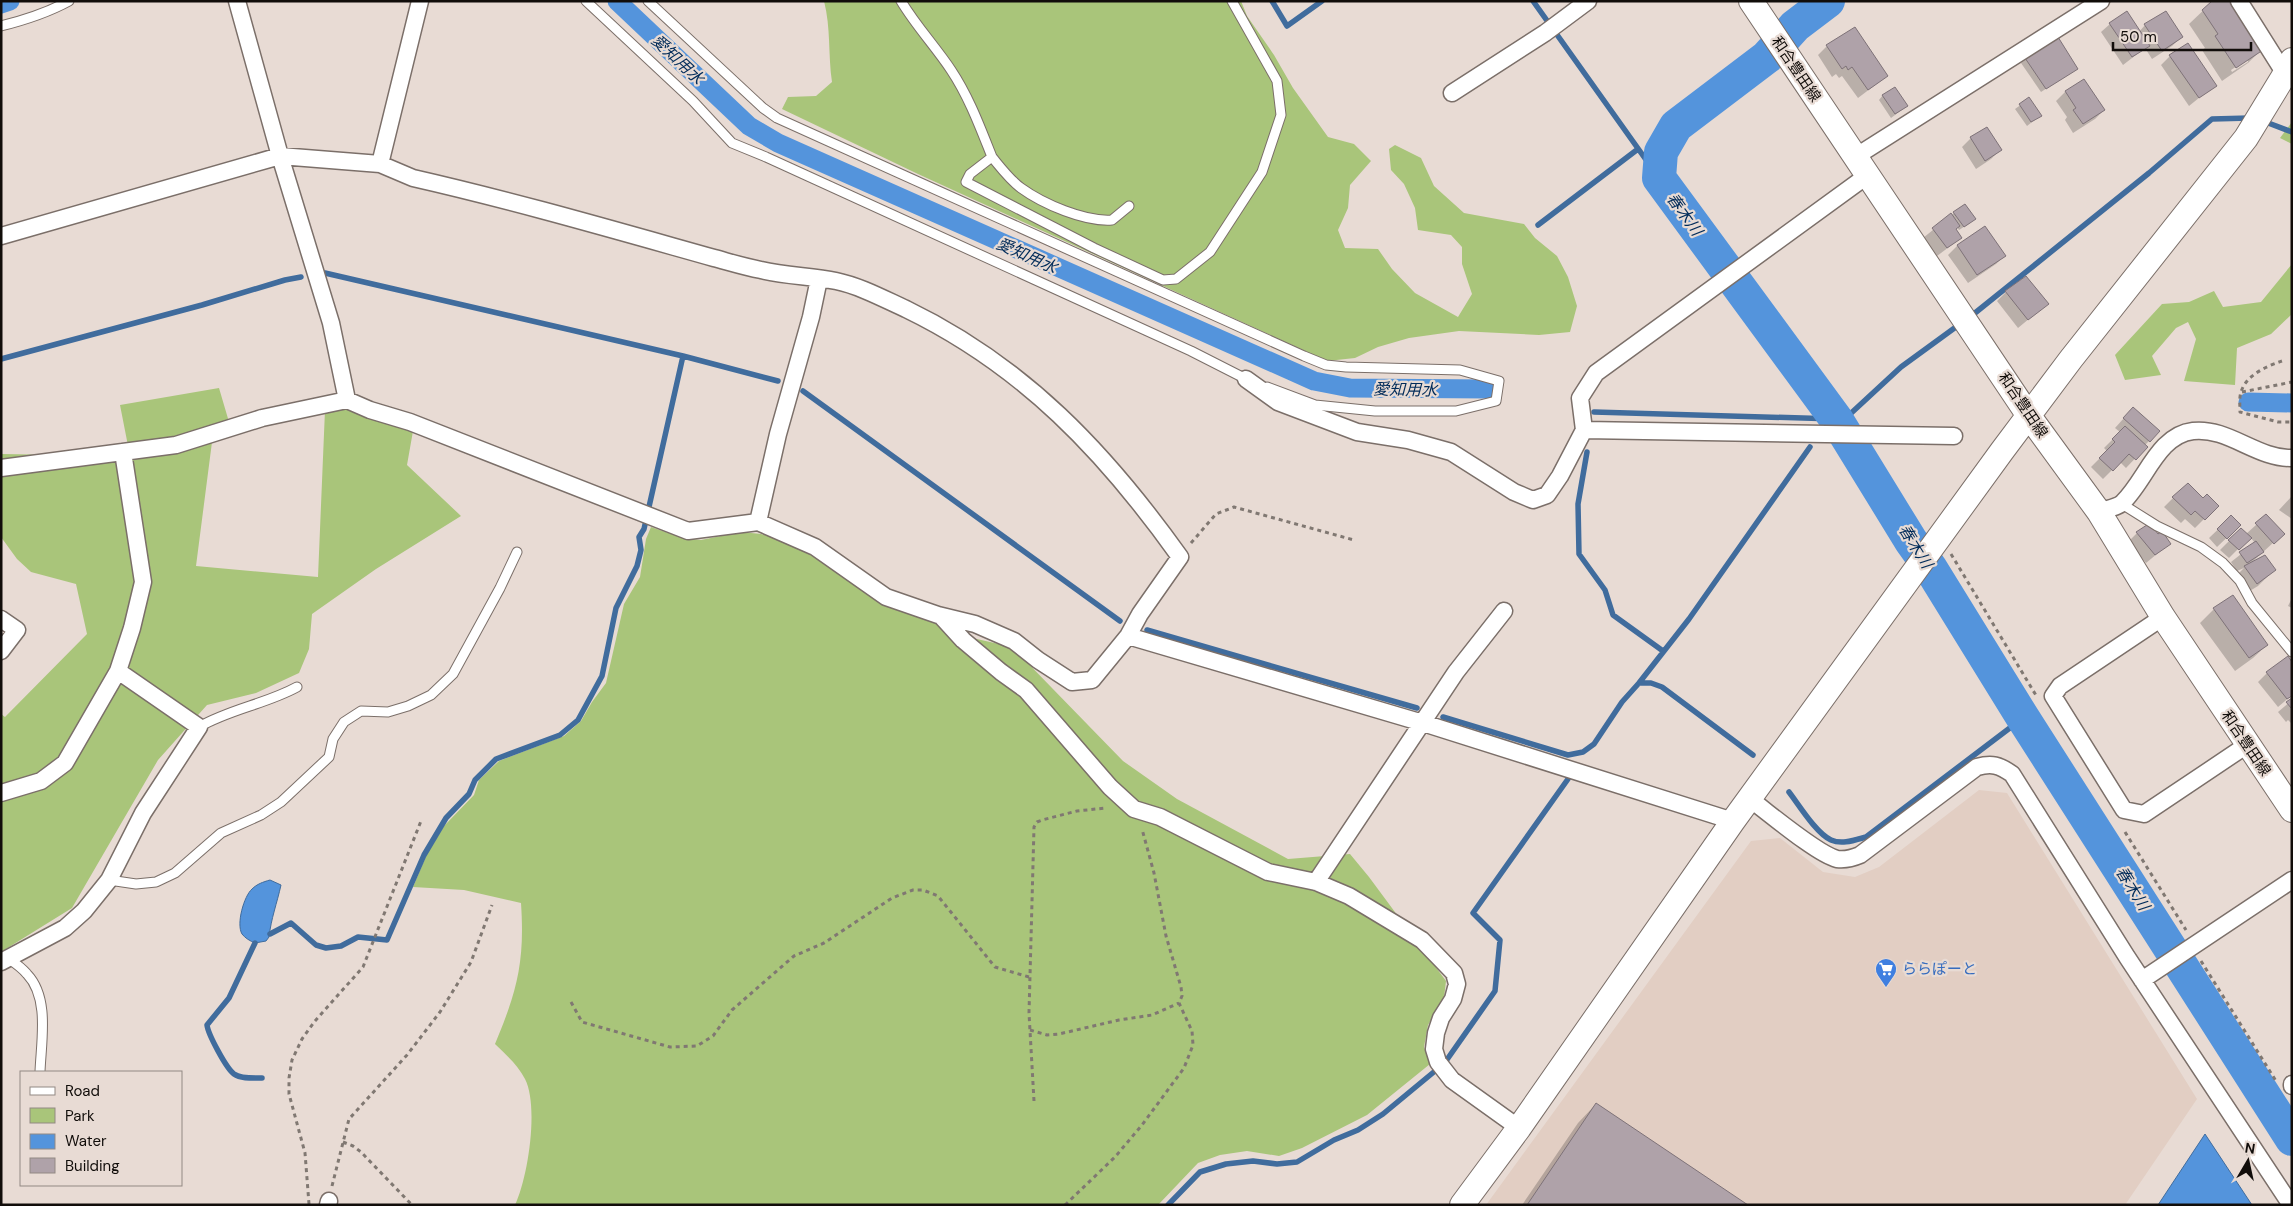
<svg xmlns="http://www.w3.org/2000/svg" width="2293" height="1206" font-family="'DM Sans','Noto Sans JP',sans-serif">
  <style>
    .built { fill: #e2cec3 }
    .green { fill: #a9c57a }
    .water { fill: #5494dc; stroke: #406c9d }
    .shadow { fill: #0003; fill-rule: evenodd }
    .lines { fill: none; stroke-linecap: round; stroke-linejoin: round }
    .stream { stroke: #406c9d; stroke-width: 5.5 }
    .canal { stroke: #5494dc; stroke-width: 19 }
    .river { stroke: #5494dc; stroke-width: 34 }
    .building { fill: #afa2a9; stroke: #7e7278 }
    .lane-casing { stroke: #7b6f69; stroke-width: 11 }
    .street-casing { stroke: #7b6f69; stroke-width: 19 }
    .secondary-casing { stroke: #7b6f69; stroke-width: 26 }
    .path { stroke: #807872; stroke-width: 3; stroke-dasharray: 4 4; stroke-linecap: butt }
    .lane { stroke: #fff; stroke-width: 9 }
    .street { stroke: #fff; stroke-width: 16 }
    .secondary { stroke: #fff; stroke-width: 24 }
    .labels { text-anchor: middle; stroke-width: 4.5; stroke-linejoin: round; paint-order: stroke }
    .street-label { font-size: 15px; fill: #110d0a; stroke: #e8dbd4 }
    .shop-label { font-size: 15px; fill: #366cbe; stroke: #e8dbd4; text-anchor: start }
    .water-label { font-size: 16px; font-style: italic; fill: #002b59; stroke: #e8dbd4 }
  </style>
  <rect width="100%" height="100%" fill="#e8dbd4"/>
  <path class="built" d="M1979,790L2007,793L2197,1099L2125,1205H1486L1751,841L1780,838L1823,872L1855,877L1879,867Z"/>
  <path class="green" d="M824,1H1241L1247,16L1274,55L1293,88L1328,137L1354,144L1371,161L1350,185L1348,208L1338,230L1345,248L1378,249L1392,269L1415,293L1458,317L1472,294L1462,264V247L1451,235L1418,230L1415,208L1404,184L1391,170L1389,149L1395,145L1421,158L1434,186L1464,213L1524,224L1535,238L1557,256L1568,277L1577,306L1570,332L1539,335L1459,331L1409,338L1378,347L1355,358L1327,361L918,174L782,109L788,97L816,96L832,82C828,55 831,28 824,1Z
    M2292,122V144L2280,138Z
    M2292,264V314L2271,334L2237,348L2235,385L2184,381L2196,339L2188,322L2176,328L2152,356L2161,375L2125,380L2115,355L2162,304L2189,302L2214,291L2223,307L2261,302Z
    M219,388L229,422L212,442L196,566L318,577L325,410L348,407L413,431L407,465L461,516L376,569L312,614L309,649L299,673L256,693L207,705L158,760L72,908L1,952V714L5,717L87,634L76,584L31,572L17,559L1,537V454L130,456L120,405Z
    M651,527L683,538L701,540L741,532L761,534L784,541L818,559L885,606L935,621L946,632L1012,647L1123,761L1177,799L1288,859L1350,854L1369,877L1446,981L1444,998L1428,1025L1424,1047L1430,1064L1367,1115L1302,1148L1279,1156L1247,1151L1220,1155L1198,1163L1158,1205H515C528,1178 539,1106 525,1079C518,1065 506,1055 495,1044C517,991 525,962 521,903L464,890L413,887L427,854L444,826L474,795L479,780L499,761L564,736L581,721L592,702L606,683L624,604L640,577L646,539Z"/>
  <path class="water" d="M270,880L281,885C277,903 271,919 269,937L266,941L255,943C250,941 245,938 242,934C236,924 244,896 252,889C257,884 263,882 270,880Z
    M2205,1134L2252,1205H2158Z"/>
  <path class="shadow" d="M2209,5L2262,49L2248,63L2222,81L2202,50L2205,48L2189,24ZM2248,59V62L2232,72L2231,70Z
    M2110,24L2139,32L2145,25L2181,37L2172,46L2152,59L2145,48L2123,65L2101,32Z
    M1854,29L1887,76L1858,98L1842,76L1839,78L1836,74L1832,77L1818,55L1827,46Z
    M2057,39L2076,69L2041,92L2021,63Z
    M2170,56L2215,85L2189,106L2161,65Z
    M2084,81L2104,110L2095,119L2073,133L2065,120L2067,117L2056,101L2065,92Z
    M1883,95L1907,106L1891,118L1879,100Z
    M2029,99L2040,116L2027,126L2015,109Z
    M1971,138L2000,150L1991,159L1976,169L1962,147Z
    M1954,213L1970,223L1959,230L1957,227L1954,230L1961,238L1937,256L1923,238Z
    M1985,227L2005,255L1996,264L1968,283L1948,255L1957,246Z
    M2006,292L2047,304L2018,328L1997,301Z
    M2124,418L2149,441L2144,446L2146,447L2126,468L2120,462L2103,479L2091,467L2107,451L2104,448L2120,432L2115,428Z
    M2292,496V519L2279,510Z
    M2173,498L2203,499L2217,506L2195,528L2185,519L2181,523L2164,507Z
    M2266,516L2274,542L2250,564L2274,570L2258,586L2248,592L2236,576L2244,568L2237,571L2231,562L2255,543L2250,537L2229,558L2220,550L2241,529L2246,534Z
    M2231,517L2240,525L2217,547L2209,538Z
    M2137,533L2157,536L2169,544L2146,563L2128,542Z
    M2292,598V608L2288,606Z
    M2214,609L2267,645L2253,658L2235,671L2200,623Z
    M2267,673L2292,695L2278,707L2258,682Z
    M2292,700V724L2288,720L2286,722L2278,712Z
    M1596,1104L1745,1205H1522L1578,1123Z"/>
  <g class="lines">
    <path class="stream" d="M1272,1L1287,26L1322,1
      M1533,1L1659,178
      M2263,121L2292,132
      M1538,225L1638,149
      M325,273L683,356L778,381
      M1970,317L2149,173L2212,119L2250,118
      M1,359L202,305L285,280L301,277
      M803,391L1120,621
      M1594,412L1836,419L1848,416L1901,367L1960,324
      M1587,452L1578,504L1579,554L1605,590L1613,615L1663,651
      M1147,630L1417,708
      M1639,683L1689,619L1810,447
      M1443,717L1568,755L1583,752L1594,744L1622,702L1639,683H1651L1662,687L1753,755
      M1789,792C1799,805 1816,833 1831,840C1842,845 1855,840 1866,837L2023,718
      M270,934L291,923L316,945L326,948L341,946L358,937L387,940L424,855L446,818L469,794L475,780L496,759L560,735L578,720L602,676L616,608L637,566L641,550L639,537L644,529L683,356
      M255,943L229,998L207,1025C208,1034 226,1068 234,1074C241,1079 253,1078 262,1078
      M1446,1061L1495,991L1500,940L1473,913L1568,779
      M1168,1205L1200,1172L1226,1164L1253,1161L1277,1164L1297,1162L1334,1140L1358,1130L1383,1114L1435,1071"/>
    <path class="canal" d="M617,1L749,126L778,143L1314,381L1350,388L1489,389
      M1,4L10,1
      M2248,402L2292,403"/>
    <path class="river" d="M1828,1L1795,26L1767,57L1676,126L1661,152L1659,178L1836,419L1911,541L1931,569L2023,718L2292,1139"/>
  </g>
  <path class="building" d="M2212,1H2232L2263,50L2236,68L2215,36L2218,34L2202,10Z
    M2127,11L2150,46L2132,57L2109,23Z
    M2166,11L2183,37L2162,51L2144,24Z
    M1855,27L1888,76L1868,90L1852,67L1848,70L1846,66L1842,69L1826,45Z
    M2058,37L2078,69L2046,89L2025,58Z
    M2188,43L2217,86L2199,98L2169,55Z
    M2084,79L2105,110L2083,124L2073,110L2076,108L2065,91Z
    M1895,87L1908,106L1895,114L1882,95Z
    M2029,97L2042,116L2031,122L2019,104Z
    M1987,127L2002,150L1985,161L1970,137Z
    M1965,204L1976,219L1964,227L1953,212Z
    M1951,213L1960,226L1956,229L1962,238L1947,248L1932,228Z
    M1985,226L2006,256L1977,275L1957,245Z
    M2026,276L2049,304L2028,320L2005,291Z
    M2133,407L2160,431L2150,442L2123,418Z
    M2125,426L2148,447L2136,460L2129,454L2113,471L2099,458L2115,442L2112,439Z
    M2188,483L2203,498L2207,494L2219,506L2205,520L2195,511L2191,515L2172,497Z
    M2266,514L2285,534L2274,544L2255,523Z
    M2231,515L2241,525L2227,539L2217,529Z
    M2150,523L2158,534L2162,531L2171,544L2155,555L2136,532Z
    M2241,528L2252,538L2239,550L2228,540Z
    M2256,541L2264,552L2247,563L2239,552Z
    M2265,555L2276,570L2257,584L2244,566Z
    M2233,595L2268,645L2249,658L2213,608Z
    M2288,656L2292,662V696L2287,699L2266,672Z
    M2292,698V709L2286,702Z
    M1596,1103L1748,1205H1527Z"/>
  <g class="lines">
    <g class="lane-casing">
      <path id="lane" d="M586,1L693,101L732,143L766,157L1191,351L1250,381
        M648,1L763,108L777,118L1304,356L1326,365L1346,367L1460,370L1499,381L1496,401L1456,411H1375L1315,405L1267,387
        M901,1C916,26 935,46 951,70C969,97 980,127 992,157L970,174L966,182L1094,248L1163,280L1176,279L1210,252L1262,172L1281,115L1277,81L1232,1
        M1,26C25,20 47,13 69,1
        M992,157C1001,168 1010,180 1021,188C1043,204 1085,222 1112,220L1129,206
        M2122,504L2157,526L2201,547L2223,563L2240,581L2252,603L2292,652
        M199,727C230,709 266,704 297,687
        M109,880L136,884L156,882L175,873L221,833L261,815L281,802L329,757L333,739L344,722L361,711L388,712L408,706L431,695L453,674L500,588L517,552
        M9,959C15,963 22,968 27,974C50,998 41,1042 40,1072"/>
    </g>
    <g class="street-casing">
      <path id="street" d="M237,1L280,156L331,323L347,400
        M2239,1L2285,74
        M1452,93L1545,33L1588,1
        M1855,157L2101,1
        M380,164L420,1
        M1,236L280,156L380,164L413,178C514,201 614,230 714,258C729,262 745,267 761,270C785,276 811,276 836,281C860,286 884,299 906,309C1024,366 1105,452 1180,557L1140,614L1128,636L1092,680L1072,682L1038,660L1014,641L975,624L938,615L886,597L815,547L758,522L688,531L410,422L370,410L347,400L262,418L176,445L1,468
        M1246,379L1278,402L1357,432L1408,440L1451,452L1514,492L1533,500L1547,495L1560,476L1584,430L1580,398L1596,373L1868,175
        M1584,430L1954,436
        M2099,512C2106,509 2119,507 2123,502C2146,480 2158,435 2193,431C2228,427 2257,459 2292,458
        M758,522L778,434L811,317L819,279
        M942,617L963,640L1001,672L1026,690L1110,787L1134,809L1160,817L1268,872L1316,882L1349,896L1422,940L1454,973L1457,984L1453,999L1441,1018L1436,1033L1434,1049L1438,1062L1452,1080L1519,1128
        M2163,617L2060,686L2053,696L2124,810L2144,814L2247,745
        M1,619L17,630L1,651
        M1128,636L1423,723L1733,821
        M1,793L41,781L65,763L118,671L132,628L143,582L123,452
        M1750,799C1769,813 1817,854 1837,859C1845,860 1853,858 1860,855L1977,767C1992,763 1999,765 2012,774L2127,957L2291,1205
        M1316,882L1456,672L1504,611
        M1,962L65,928L84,911L109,880L143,813L199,727L118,671
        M2142,980L2292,880
        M2292,1084V1086
        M328,1205L329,1201"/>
    </g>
    <g class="secondary-casing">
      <path id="secondary" d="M1751,1L2029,416L2099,512L2163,617L2292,810
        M1462,1205L1519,1128L1733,821L2002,451L2071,359L2246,138L2285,74L2292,60"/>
    </g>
    <path class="path" d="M2282,361C2267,366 2246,375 2241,392C2239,398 2240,406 2240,412L2278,422H2292
      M2242,392L2292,382
      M1191,543L1216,514L1234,507L1354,540
      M1951,554L2037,697
      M2125,832L2186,930
      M2201,961L2276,1081
      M571,1002L582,1022L670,1047L697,1046L713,1036L732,1010L794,956L824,943L892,898L913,890H923L938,896L995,967L1029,977
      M1030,1030L1047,1035L1059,1034L1119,1020L1152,1015L1179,1003
      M1034,1101L1029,1013L1034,827L1037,822L1042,820L1077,811L1106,808
      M343,1142L353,1146L361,1152L412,1205
      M332,1186L349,1119L407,1055L440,1012L471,962L492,905
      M309,1204L305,1153L289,1094V1078L292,1060L302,1039L315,1021L363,967L421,821
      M1065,1205L1115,1157L1142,1125L1184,1068L1193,1045L1192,1031L1179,1003L1182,996L1181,987L1166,936L1154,873L1142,829"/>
    <use href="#lane" class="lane"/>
    <use href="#street" class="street"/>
    <use href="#secondary" class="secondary"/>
  </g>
  <defs>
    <g id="supermarket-pin" transform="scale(1.125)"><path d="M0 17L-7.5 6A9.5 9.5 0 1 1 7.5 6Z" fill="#3f7fe0" stroke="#e8dbd4"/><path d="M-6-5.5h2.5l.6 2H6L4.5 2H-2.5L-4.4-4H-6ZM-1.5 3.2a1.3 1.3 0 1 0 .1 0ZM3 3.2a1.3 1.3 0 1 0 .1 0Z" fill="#fff"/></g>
  </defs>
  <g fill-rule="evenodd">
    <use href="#supermarket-pin" x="1886" y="969"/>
  </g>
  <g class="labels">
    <g class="street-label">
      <text transform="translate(1796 69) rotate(56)" y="5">和合豊田線</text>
      <text transform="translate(2023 405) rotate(56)" y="5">和合豊田線</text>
      <text transform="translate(2246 743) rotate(56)" y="5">和合豊田線</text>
    </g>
    <g class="shop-label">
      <text x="1902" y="974">ららぽーと</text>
    </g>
    <g class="water-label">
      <text transform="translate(678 59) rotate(43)" y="6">愛知用水</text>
      <text transform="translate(1685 214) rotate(54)" y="6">春木川</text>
      <text transform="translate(1027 255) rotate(24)" y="6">愛知用水</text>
      <text transform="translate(1405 389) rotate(1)" y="6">愛知用水</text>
      <text transform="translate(1916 546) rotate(58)" y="6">春木川</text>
      <text transform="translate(2133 888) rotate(58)" y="6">春木川</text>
    </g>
  </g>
  <rect width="2293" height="1206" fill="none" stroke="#110d0a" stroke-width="5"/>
  <rect x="20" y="1071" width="162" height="115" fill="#e8dbd4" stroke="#928983"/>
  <rect x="30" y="1087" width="25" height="8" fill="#ffffff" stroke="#928983"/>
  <text x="65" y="1096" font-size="15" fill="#110d0a">Road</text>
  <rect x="30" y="1108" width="25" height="15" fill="#a9c57a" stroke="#928983"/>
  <text x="65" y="1121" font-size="15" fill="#110d0a">Park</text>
  <rect x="30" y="1134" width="25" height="15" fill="#5494dc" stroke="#928983"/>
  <text x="65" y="1146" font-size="15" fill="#110d0a">Water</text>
  <rect x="30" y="1158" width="25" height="15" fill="#afa2a9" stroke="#928983"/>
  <text x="65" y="1171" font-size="15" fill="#110d0a">Building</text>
  <g transform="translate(2248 1161) rotate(9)" stroke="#e8dbd4" stroke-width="4" paint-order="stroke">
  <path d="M0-4L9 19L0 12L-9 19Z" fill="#110d0a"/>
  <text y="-8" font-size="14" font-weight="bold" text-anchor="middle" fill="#110d0a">N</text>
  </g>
  <path d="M2113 42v8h138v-8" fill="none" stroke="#110d0a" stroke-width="2.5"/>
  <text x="2120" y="42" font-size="15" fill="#110d0a" stroke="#e8dbd4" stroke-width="4" paint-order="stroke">50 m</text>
</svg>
